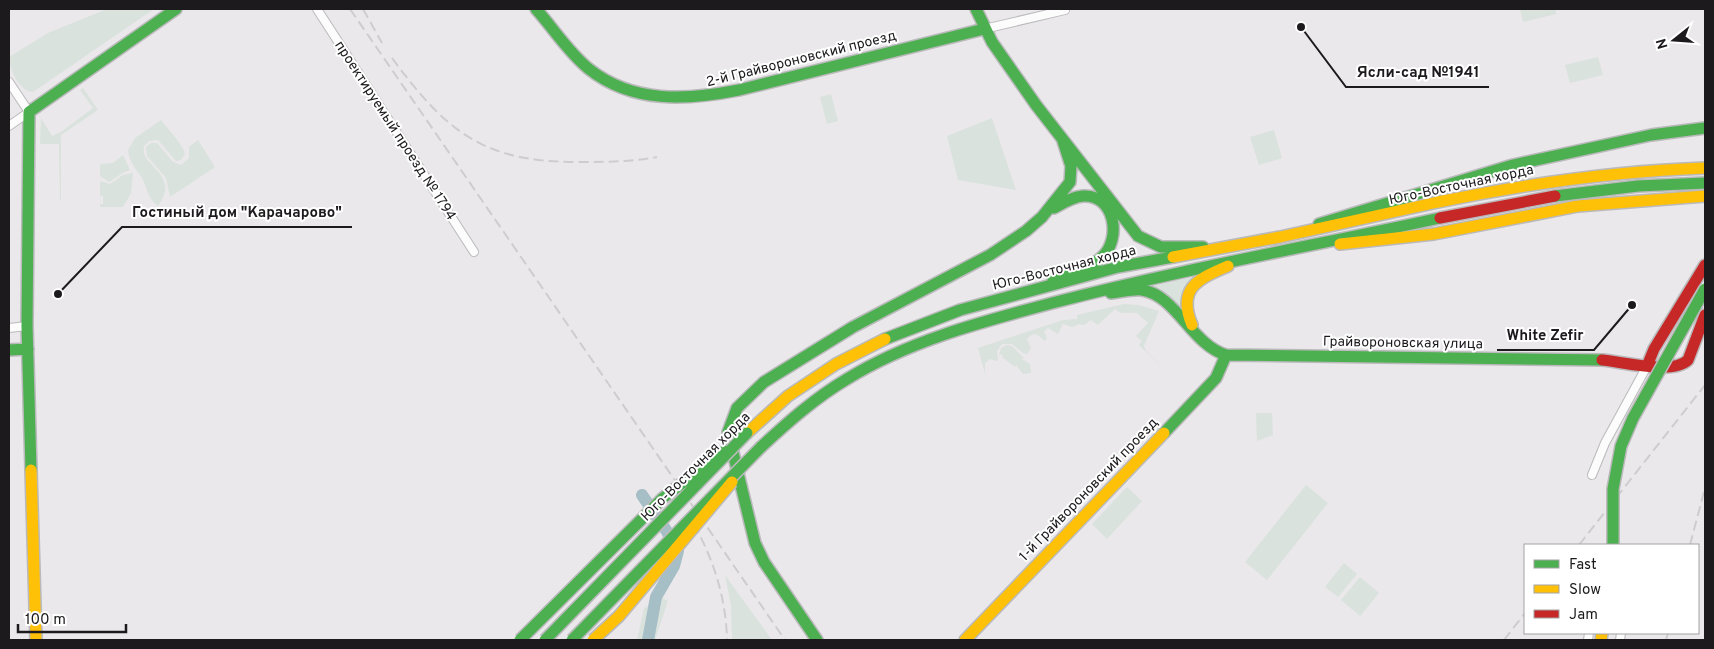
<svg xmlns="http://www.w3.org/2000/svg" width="1714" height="649" font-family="Overpass,sans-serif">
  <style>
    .green { fill: #d9e2dc }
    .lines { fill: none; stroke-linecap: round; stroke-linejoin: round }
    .river { stroke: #a6bec6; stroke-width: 12 }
    .street-casing { stroke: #bab9bb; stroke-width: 10 }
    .fast-casing { stroke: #bab9bb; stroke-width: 14 }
    .slow-casing { stroke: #bab9bb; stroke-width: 14 }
    .jam-casing { stroke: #bab9bb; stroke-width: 14 }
    .street { stroke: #fcfcfc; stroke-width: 8 }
    .fast { stroke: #4caf50; stroke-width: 11 }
    .slow { stroke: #ffc107; stroke-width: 11 }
    .jam { stroke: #c62828; stroke-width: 11 }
    .rail { stroke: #cecdce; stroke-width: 2; stroke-dasharray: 10 5; stroke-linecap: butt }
    .fast-bridge-casing { stroke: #bab9bb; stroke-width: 14; stroke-linecap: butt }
    .slow-bridge-casing { stroke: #bab9bb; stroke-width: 14; stroke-linecap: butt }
    .jam-bridge-casing { stroke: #bab9bb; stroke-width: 14; stroke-linecap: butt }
    .fast-bridge { stroke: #4caf50; stroke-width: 11 }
    .slow-bridge { stroke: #ffc107; stroke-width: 11 }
    .jam-bridge { stroke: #c62828; stroke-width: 11 }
    .labels { text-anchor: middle; stroke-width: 4; stroke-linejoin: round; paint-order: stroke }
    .street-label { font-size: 14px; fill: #1c1a1c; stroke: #fff }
    .leader { fill: none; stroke: #1c1a1c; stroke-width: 2 }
    .callout-dot { fill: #1c1a1c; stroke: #fff; stroke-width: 2 }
    .callout-label { font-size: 15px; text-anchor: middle; font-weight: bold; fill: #1c1a1c; stroke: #fff; stroke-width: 4; stroke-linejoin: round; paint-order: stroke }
  </style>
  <rect width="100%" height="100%" fill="#eae8eb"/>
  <path class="green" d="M107,9H154L33,92C20,92 9,69 9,57L48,33Z
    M1520,9H1555L1556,14L1523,22Z
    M1598,57L1603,75L1570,83L1565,65Z
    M83,88L98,110L61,135V200H60L59,144H40L41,118L52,136L61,132L93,108L80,90Z
    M831,94L838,121L827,124L820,97Z
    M992,118L1016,190L958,180L947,136Z
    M161,120C167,128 184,146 185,154L181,160L176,161L158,140L149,141L144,146C139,167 182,173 158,206C146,197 148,186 140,175C134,167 129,160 128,150L135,138Z
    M1274,130L1282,158L1259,165L1250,137Z
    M198,140L215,167L170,197L166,178L147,156L146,147L151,143H157L173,162L181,165L189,158V147Z
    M123,155L130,170L124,172L109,182L100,176V164L113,163Z
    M133,173L131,193L123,207H100V204H103V196H100V181L110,184L123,175Z
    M1195,277L1181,312L1145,287Z
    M1124,304L1139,305L1159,311L1144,346L1146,351L1169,374L1139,345L1142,341L1136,336L1148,323L1137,313H1120L1115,309L1098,325L1091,320L1084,325L1079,324L1072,327L1063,324L1058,334L1048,328L1044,332L1047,338L1045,341L1036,334L1031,335L1027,339L1031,348L1027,354L1023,353L1012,344H1002L997,351L998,360L997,361L990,359L985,363V374L978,348L1063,320L1077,319V315Z
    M1007,345L1012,346L1024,358L1022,359L1030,364L1031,373L1023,374L1016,365L1015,367L1003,358L1002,354L999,355L1001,348Z
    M1256,413H1272L1273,435L1257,441Z
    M1306,485L1328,503L1267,580L1245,562Z
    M1127,487L1142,501L1107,539L1092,524Z
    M1344,563L1357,574L1338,597L1325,587Z
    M725,575L772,640H732L731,606Z
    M1360,577L1379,593L1360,616L1341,600Z
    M662,598L668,601L655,640H637L644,608Z"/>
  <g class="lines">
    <path class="river" d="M642,495L666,530L678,551L674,566L656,597L648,640"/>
    <g class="street-casing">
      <path id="street" d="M317,9L474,252
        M984,29L1065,10
        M9,82L29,112L9,126
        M9,328L27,326
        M1592,475L1605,443L1647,366
        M1588,640L1589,633
        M1620,640L1621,633"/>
    </g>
    <g class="fast-casing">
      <path id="fast" d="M536,9C554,29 568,52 589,69C633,104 688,100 739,90L984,29
        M976,9L992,42L1036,105L1138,236L1161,247H1203
        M1319,224L1513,165L1651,135L1705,128
        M1053,280C1069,273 1089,270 1102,257C1122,239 1115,194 1083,196C1072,197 1063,203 1054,208
        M1111,293C1121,292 1132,289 1142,290C1176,295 1191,344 1226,355L1602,360
        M885,339L960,310L1118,267L1173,257
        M9,350L28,349
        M1164,433L1216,378L1226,355
        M761,447C788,422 815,398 847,379C910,340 985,321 1056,302C1183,269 1312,246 1440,218
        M31,470L27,326L29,112L176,9
        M817,640L764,562L755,543L728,432L737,408L764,382L853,327L990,255L1026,231L1042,217L1070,182L1071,166L1063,141"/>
    </g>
    <g class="slow-casing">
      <path id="slow" d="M1340,244L1434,234L1578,206L1705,196
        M1173,257L1280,237L1438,202
        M1192,325C1177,289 1197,279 1228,266
        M747,433L788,396L836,364L885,339
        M31,470L36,640
        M965,640L1164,433
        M1601,640L1602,633"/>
    </g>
    <g class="jam-casing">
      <path id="jam" d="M1602,360C1623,362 1673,375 1688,360L1705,315
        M1647,366L1654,349L1705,265"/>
    </g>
    <use href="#street" class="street"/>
    <use href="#fast" class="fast"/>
    <use href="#slow" class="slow"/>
    <use href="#jam" class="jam"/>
    <path class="rail" d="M350,9L785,640
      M363,9L382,43
      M392,58C446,131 482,162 577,162C605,162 630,162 657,157
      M694,524C714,561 726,598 727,640
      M1579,545L1705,385
      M1690,545L1705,488
      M1504,640L1525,613
      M1666,640L1668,633"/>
    <g class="fast-bridge-casing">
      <path id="fast-bridge" d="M1555,196L1638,186L1705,183
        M1613,545V489L1621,446L1633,418L1705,289
        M520,640L663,498L724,451
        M545,640L747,433
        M572,640L761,447"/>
    </g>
    <g class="slow-bridge-casing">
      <path id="slow-bridge" d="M1438,202C1526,184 1615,171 1705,168
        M593,640L619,616L732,482"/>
    </g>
    <g class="jam-bridge-casing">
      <path id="jam-bridge" d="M1440,218L1555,196"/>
    </g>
    <use href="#fast-bridge" class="fast-bridge"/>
    <use href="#slow-bridge" class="slow-bridge"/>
    <use href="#jam-bridge" class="jam-bridge"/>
  </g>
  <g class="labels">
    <g class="street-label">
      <text transform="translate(801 58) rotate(-14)" y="5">2-й Грайвороновский проезд</text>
      <text transform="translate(396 130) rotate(57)" y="5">проектируемый проезд № 1794</text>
      <text transform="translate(1461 184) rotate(-12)" y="5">Юго-Восточная хорда</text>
      <text transform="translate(1064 267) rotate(-14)" y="5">Юго-Восточная хорда</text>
      <text transform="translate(1403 342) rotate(1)" y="5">Грайвороновская улица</text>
      <text transform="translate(695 466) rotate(-45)" y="5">Юго-Восточная хорда</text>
      <text transform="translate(1088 489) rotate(-46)" y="5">1-й Грайвороновский проезд</text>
    </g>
  </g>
  <path class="leader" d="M1301 27L1346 87H1489M58 294L122 227H352M1632 305L1594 350H1497"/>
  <g class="callout-dot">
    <circle cx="1301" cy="27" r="5"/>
    <circle cx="58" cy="294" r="5"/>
    <circle cx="1632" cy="305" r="5"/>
  </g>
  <g class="callout-label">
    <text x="1418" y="77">Ясли-сад №1941</text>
    <text x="237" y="217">Гостиный дом "Карачарово"</text>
    <text x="1545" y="340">White Zefir</text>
  </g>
  <rect width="1714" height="649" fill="none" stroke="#1c1a1c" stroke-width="20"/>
  <rect x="1524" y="544" width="175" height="90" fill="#ffffff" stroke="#a4a3a4"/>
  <rect x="1534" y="560" width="25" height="8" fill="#4caf50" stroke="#a4a3a4"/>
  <text x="1569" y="569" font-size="15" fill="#1c1a1c">Fast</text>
  <rect x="1534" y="585" width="25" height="8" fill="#ffc107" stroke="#a4a3a4"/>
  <text x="1569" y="594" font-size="15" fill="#1c1a1c">Slow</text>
  <rect x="1534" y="610" width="25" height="8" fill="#c62828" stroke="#a4a3a4"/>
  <text x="1569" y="619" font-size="15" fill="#1c1a1c">Jam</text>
  <g transform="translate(1674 40) rotate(253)" stroke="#ffffff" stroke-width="4" paint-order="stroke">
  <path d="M0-4L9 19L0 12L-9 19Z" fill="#1c1a1c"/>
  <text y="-8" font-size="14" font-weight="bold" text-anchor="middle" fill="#1c1a1c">N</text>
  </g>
  <path d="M18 624v8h108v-8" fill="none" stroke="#1c1a1c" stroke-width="2.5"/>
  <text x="25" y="624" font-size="15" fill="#1c1a1c" stroke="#ffffff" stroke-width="4" paint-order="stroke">100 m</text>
</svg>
